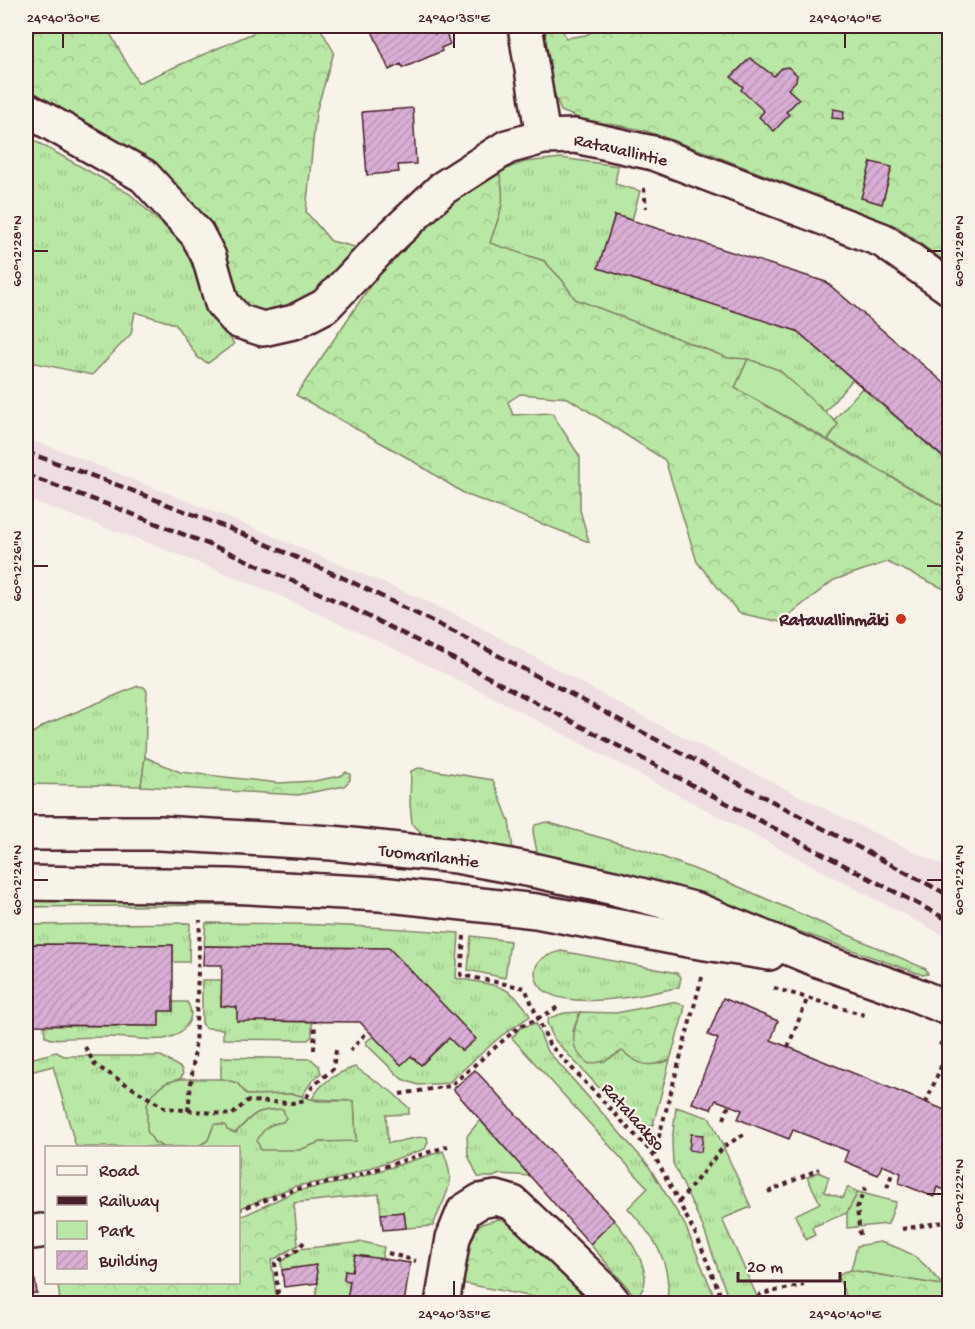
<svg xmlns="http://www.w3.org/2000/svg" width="975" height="1329" font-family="'Gochi Hand',sans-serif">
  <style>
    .built { fill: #eedee2 }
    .grass { fill: url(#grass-tufts); stroke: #828368; stroke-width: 1.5 }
    .forest { fill: url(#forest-crowns); stroke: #828368; stroke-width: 1.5 }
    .park { fill: #b9e7a5; stroke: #828368; stroke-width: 1.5 }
    .building { fill: url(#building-hatch); stroke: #4a1f2b; stroke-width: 1.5 }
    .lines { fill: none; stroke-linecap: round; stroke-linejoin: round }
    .minor-casing { stroke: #4a1f2b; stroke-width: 38 }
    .secondary-casing { stroke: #4a1f2b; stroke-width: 38 }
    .path { stroke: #4a1f2b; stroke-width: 4; stroke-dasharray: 4.5 4.5; stroke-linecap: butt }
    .minor { stroke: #f7f3e8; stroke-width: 33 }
    .secondary { stroke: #f7f3e8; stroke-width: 33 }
    .rail { stroke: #4a1f2b; stroke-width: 4.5; stroke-dasharray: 9 4.5; stroke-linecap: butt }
    .ticks { fill: none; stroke: #4a1f2b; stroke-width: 2 }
    .poi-dot { fill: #c8321e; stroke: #f7f3e8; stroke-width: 2 }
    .labels { text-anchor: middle; stroke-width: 4.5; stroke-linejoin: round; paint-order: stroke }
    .street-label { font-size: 18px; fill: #4a1f2b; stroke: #f7f3e8 }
    .poi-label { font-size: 18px; font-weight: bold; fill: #4a1f2b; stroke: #f7f3e8; text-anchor: end }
    .neatline { fill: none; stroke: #4a1f2b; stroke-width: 2 }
    .ticks-label { font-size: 15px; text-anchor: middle; fill: #4a1f2b }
  </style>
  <defs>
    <pattern id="grass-tufts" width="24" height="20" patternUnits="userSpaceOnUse" patternTransform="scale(1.5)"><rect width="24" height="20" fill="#b9e7a5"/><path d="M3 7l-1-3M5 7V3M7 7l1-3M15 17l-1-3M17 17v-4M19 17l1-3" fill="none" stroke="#a1c68e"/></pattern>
    <pattern id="forest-crowns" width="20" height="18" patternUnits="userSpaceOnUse" patternTransform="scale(1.5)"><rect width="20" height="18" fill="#b9e7a5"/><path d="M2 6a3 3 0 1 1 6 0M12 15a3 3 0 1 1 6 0" fill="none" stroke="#a1c68e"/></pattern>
    <pattern id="building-hatch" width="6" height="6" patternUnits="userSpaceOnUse" patternTransform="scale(1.5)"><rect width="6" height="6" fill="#d8aed4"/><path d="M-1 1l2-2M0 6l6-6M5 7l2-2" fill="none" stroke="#bb95b6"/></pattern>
  </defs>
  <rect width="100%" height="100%" fill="#f7f3e8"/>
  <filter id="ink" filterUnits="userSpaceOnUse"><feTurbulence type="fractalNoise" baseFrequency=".0167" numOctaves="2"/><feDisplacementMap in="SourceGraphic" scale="12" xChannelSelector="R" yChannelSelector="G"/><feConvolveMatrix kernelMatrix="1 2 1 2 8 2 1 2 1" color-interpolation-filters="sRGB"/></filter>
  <g filter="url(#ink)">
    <path class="built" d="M26,439L57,449L242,523L424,600L465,619L642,716L845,819L949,868V938L489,695L367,636L267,590L151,544L26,499Z"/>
    <path class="grass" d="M26,136L130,194L184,245L203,294L234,344L208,363L198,358L175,324L135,312L131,334L92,375L26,361Z
      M561,158L618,166L615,184L640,191L632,220L615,215L599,268L797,331L853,379L825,412L778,370L748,359L728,358L575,299L562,280L544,261L489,243C501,213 506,203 499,171L525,162Z
      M862,388L949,463V510L828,440L838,424L834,420Z
      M138,686L144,687L147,691L145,757L141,786L26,784V737L47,724Z
      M419,768L493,780L509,821L513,850L426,838L412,823L410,804L411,771Z
      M546,822L644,850L728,882L926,969L928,974L923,975L753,915L626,875L537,852L533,832L535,825Z
      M26,896L300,904L26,907Z
      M190,923L189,962H173V945L26,944V925Z
      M206,923C291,923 375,926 459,933L456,978C490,985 512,982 530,1016L501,1036L448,1083L418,1085L402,1079L367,1045L366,1042L373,1036L411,1056L421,1065L449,1038L389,948L204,946Z
      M471,936L510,941L505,978L468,970Z
      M561,951L677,973L681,977L679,987C650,994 538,1020 535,973C535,958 549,955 561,951Z
      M202,980H222L221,1006L237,1007V1021L312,1022V1036L308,1040L223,1039V1029L205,1028L202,1023Z
      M173,1002H187C198,1019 182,1036 164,1039C146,1041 126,1037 107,1037C89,1037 69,1038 51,1039L45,1036L44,1026H158L159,1011Z
      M580,1012L573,1031L605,1061L622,1051C641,1066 647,1068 670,1060L653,1125C643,1130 638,1127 630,1121L554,1039L547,1023L549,1018L564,1013Z
      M536,1023L546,1049L648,1165L685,1225L717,1303H666C668,1297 668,1292 668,1285C666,1251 649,1233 628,1208L648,1188L512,1038L520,1028Z
      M56,1052L64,1056H161L181,1068L183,1074L180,1079L166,1083L153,1093L154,1142L164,1147H76L53,1066L26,1073V1060Z
      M221,1057L311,1059L319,1066L321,1073L312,1081L302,1096L294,1094L247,1095L237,1083L221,1079Z
      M355,1067L392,1092L409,1108V1114L386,1115L388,1143C401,1142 415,1136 427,1137L428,1142L425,1149L338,1179L295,1186L239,1209L238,1148H197L208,1140L214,1124L225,1125L235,1133C256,1113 253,1110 283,1109L286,1118L283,1122L272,1124L299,1150L320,1142L356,1140L354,1101L312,1099C321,1082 336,1073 355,1067Z
      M676,1107L710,1118L751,1207L722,1219L760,1303H730L703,1227L673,1163L672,1142Z
      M480,1120L530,1176L500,1174L493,1177H478L468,1155L467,1136Z
      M818,1172L829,1177L824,1192L843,1198L848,1187L858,1192L847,1213L812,1227L815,1235L806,1240L795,1215L820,1203L807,1177Z
      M614,1220C627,1235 660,1277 637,1296L634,1295L590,1244Z
      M363,1242L384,1247L382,1259L352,1271H345L344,1280L350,1281L347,1300L340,1298L339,1303H314L318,1283L316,1265L282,1270L281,1262L299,1249Z"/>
    <path class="forest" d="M26,26H106L138,83L269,26H319L334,52L316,112L306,212L331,241L359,248L325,289L289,312H253L231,287L215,231L162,172L26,95Z
      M548,26H561L566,38L586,35L602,26H949V265L898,227L708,153L643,130L581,119L561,111C552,89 538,48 548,26Z
      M499,171C507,207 500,210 490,243L544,261L562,280L575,299L728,358L748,359L735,388L949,510V591L887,562L834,580L780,622L739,613L697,562L665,460L568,398L520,394L508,402L513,415L552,413L580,457V510L589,542L465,494L408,458L296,395L392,254L449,202Z
      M145,757L180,772L279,783L314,781L340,776L346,772L350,774V780L344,786L298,795L141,786Z
      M672,1002L684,1005V1012L670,1060C647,1068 641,1066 622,1051L605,1061L589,1064C568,1049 572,1033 580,1012L616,1013Z
      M443,1151C458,1185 445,1194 433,1226L406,1228L404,1212L381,1214L379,1194L294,1203L298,1245L271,1261L276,1294L283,1303L98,1304L89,1300L76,1299L72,1303H60L58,1283L238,1282L239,1216L245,1215L296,1191L344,1182Z
      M499,1219L515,1221L597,1303H534V1297L456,1282L470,1234L481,1224Z
      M851,1270L942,1285L949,1294V1303H846V1296L838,1277L843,1272Z"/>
    <path class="park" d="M748,359L779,370L838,424L828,440L735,388Z
      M180,1079H223L237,1083L247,1095L294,1094L318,1101H354L356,1141L320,1142L299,1150H261L257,1141C263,1128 270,1124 283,1122L286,1118L283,1109C253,1110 255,1113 235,1133L227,1130L225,1125L214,1124L208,1140L197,1147H164L154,1142L147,1131V1104L153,1093L166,1083Z
      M858,1192L896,1202L888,1224L847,1228V1213Z
      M880,1242C912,1251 922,1259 942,1285L851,1270L857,1246Z"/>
    <path class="building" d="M370,26H431L435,34L445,30L450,44L441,48L442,51L403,68L401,64L389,70Z
      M750,58L774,76L782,68L788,67L797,75L796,81L788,89L799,99L786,112L789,115L774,131L759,117L764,111L741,90L743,87L731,77Z
      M413,108L416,164L398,165L399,172L367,175L362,112Z
      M833,109L844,111L843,119L832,118Z
      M871,162L892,167L882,204L861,198Z
      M615,215L826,282L950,388V463L797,331L598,268Z
      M26,944L173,945V1011H159V1026L26,1025Z
      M204,946L389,948L476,1039L462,1051L449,1038L421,1065L411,1056L401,1065L360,1022L237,1021V1007L221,1006L222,965H203Z
      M723,998L778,1021L771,1040L950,1112V1192L937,1187L934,1197L899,1183L901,1173L882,1165L878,1175L844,1161L848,1151L793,1130L789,1139L738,1119L742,1110L716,1100L711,1109L692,1103L718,1039L708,1035Z
      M475,1070L614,1220L590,1244L453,1089Z
      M691,1134L703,1135L701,1152L689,1150Z
      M404,1212L406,1228L383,1230L381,1214Z
      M355,1255L410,1263L404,1304H339L340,1298L347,1300L350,1281L344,1280L345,1270L352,1271Z
      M316,1265L318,1283L284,1287L282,1270Z
      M35,1280L37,1293L26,1294V1281Z"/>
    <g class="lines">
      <g class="minor-casing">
        <path id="minor" d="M525,26L543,137
          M26,109L144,176L197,234L209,257L222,303L238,321L263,329L294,322L325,306L387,241L443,188L507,147L543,137L575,136L653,153L882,240L950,288
          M26,1233L41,1231
          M442,1304L453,1238L464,1211L480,1201L496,1198L513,1203L601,1287L615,1304"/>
      </g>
      <g class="secondary-casing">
        <path id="secondary" d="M26,833H160L332,843L456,856L537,871L614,888L697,910L818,960L909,992L950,1009
          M26,883L230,886L380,894L536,911L693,941L769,953"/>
      </g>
      <path class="path" d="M644,188L646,208
        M464,936L461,975L525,988L549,1044L654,1155L698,1239L724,1304
        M774,988L868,1016
        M939,1043L950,1048
        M85,1047L95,1065L165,1108L232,1115L247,1101L292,1103L305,1100L313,1086L333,1069L336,1050
        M788,1047L808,997
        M314,1050L315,1022
        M350,1051L368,1031
        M400,1094L450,1086L520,1026L538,1019L561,1005
        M926,1103L949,1047
        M188,1111L195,1048L200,920
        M724,1119L729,1105
        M654,1155L702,977
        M887,1188L893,1171
        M768,1192L819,1169
        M679,1202L724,1146L747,1133
        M238,1210L296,1189L343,1180L448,1146
        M902,1229L950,1221
        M860,1235L857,1208L866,1186
        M388,1253L416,1261
        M284,1301L278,1293L275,1263L299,1249L305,1240
        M752,1304L761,1294L804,1285"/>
      <use href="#minor" class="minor"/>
      <use href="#secondary" class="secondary"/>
      <path class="rail" d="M26,452L123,487L243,534L350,581L456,633L950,896
        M26,475L117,508L233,554L343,604L448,656L950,921"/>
    </g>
  </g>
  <path class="ticks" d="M63,33V48M454,33V48M845,33V48M33,251H48M927,251H942M33,566H48M927,566H942M33,880H48M927,880H942M927,1194H942M454,1281V1296M845,1281V1296"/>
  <circle class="poi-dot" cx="901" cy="619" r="6"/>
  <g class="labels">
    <g class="street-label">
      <text transform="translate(621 149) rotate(13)" y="6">Ratavallintie</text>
      <text transform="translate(429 855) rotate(7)" y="6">Tuomarilantie</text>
      <text transform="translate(634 1116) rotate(48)" y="6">Ratalaakso</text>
    </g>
    <g class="poi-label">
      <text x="889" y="625">Ratavallinmäki</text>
    </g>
  </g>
  <rect width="975" height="1329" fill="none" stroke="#f7f3e8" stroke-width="66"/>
  <rect x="45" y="1146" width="195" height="138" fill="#f7f3e8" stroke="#b29e9c" stroke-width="1.5"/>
  <rect x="57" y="1166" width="30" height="9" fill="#f7f3e8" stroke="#b29e9c" stroke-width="1.5"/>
  <text x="99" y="1176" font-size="18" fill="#4a1f2b">Road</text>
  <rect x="57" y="1196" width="30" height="9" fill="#4a1f2b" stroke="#b29e9c" stroke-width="1.5"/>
  <text x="99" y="1206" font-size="18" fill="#4a1f2b">Railway</text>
  <rect x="57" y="1221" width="30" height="18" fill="#b9e7a5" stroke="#b29e9c" stroke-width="1.5"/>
  <text x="99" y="1236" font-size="18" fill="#4a1f2b">Park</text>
  <rect x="57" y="1251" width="30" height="18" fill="url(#building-hatch)" stroke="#b29e9c" stroke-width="1.5"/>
  <text x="99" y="1266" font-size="18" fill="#4a1f2b">Building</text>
  <path d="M738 1272v9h102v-9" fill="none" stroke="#4a1f2b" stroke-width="3"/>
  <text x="747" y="1272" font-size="18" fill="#4a1f2b" stroke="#f7f3e8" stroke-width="4.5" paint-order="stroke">20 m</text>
  <rect x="33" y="33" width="909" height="1263" class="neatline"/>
  <g class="ticks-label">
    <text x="63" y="22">24°40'30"E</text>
    <text x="454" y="22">24°40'35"E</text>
    <text x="845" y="22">24°40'40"E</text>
    <text transform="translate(16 251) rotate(-90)" y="5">60°12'28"N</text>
    <text transform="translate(958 251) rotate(-90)" y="5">60°12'28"N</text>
    <text transform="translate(16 566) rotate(-90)" y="5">60°12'26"N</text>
    <text transform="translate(958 566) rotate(-90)" y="5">60°12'26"N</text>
    <text transform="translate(16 880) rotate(-90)" y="5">60°12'24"N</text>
    <text transform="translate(958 880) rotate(-90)" y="5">60°12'24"N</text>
    <text transform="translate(958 1194) rotate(-90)" y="5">60°12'22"N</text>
    <text x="454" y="1318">24°40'35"E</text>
    <text x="845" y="1318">24°40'40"E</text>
  </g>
</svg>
